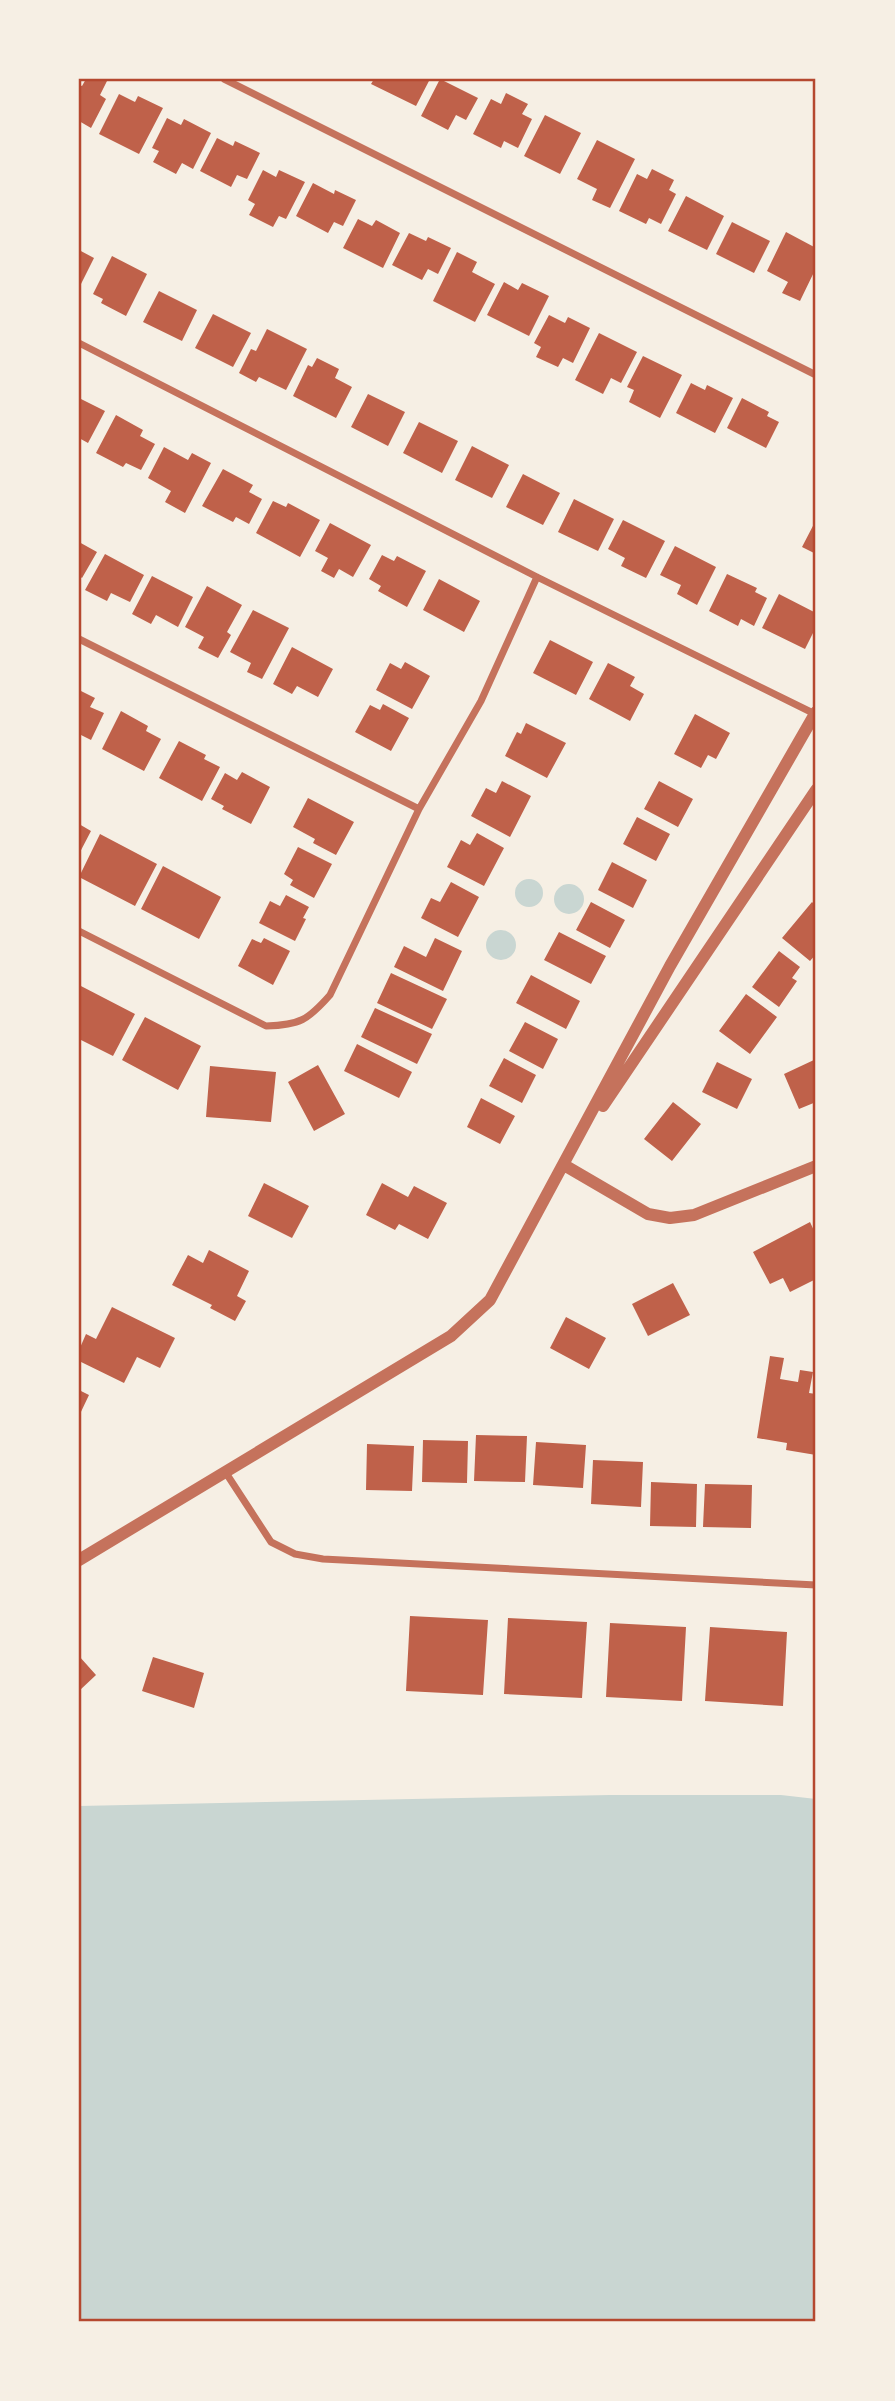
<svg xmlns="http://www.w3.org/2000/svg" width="895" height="2401" font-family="'Sofia Sans Condensed',sans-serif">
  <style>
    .water { fill: #c9d6d2 }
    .building { fill: #bf614a }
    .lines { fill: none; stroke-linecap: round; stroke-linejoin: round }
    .minor { stroke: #c5725c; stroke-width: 7 }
    .tertiary { stroke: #c5725c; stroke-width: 12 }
    .neatline { fill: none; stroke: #b5482f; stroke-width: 2.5 }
  </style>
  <rect width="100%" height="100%" fill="#f6efe4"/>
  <path class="water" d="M515 893a14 14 0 1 1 28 0a14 14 0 1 1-28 0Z
    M554 899a15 15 0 1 1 30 0a15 15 0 1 1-30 0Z
    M486 945a15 15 0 1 1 30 0a15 15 0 1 1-30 0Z
    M610,1795H781L816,1799V2322H79V1806Z"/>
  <path class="building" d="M86,79L107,81L100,95L106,99L91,128L79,121V85L82,86Z
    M374,79H430L416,106L371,84Z
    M440,79L478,98L466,120L456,115L448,130L421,116Z
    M506,93L528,104L522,114L532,119L518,148L504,141L501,148L473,134L491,99L501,104Z
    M119,94L135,102L138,96L163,108L139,154L99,134Z
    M545,115L581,133L560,174L524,156Z
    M167,118L181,125L184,119L211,133L193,169L182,163L176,174L153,162L159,151L152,148Z
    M217,138L233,146L235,141L260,153L247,179L237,175L231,187L200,171Z
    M597,140L635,159L610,208L592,200L597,189L577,179Z
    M652,169L674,180L669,190L676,194L661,224L649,218L646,224L619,211L637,174L647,179Z
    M263,170L276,177L279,170L305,182L286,219L279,216L273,227L249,215L255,204L248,200Z
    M313,183L334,194L335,190L356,200L343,226L334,222L328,233L296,216Z
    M686,196L724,216L707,250L668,231Z
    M358,219L372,226L376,220L400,233L383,268L343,248Z
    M732,222L770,241L754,273L716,254Z
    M786,232L816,248V268L800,301L782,293L788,282L767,271Z
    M409,233L426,241L428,237L451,248L438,274L428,269L422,280L392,265Z
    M79,250L94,258L79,288Z
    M457,252L477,262L472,272L495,284L475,322L433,301Z
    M112,256L147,274L126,316L101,303L103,299L93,294Z
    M504,282L518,290L522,283L549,296L529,336L487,315Z
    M159,291L197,310L182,341L143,322Z
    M213,314L251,333L233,367L195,348Z
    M549,315L565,323L568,317L590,328L573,363L563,358L558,367L536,357L541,347L534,343Z
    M267,329L307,349L286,390L259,377L256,382L239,373L251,349L256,351Z
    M599,333L637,352L621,383L611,378L603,394L575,380Z
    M643,356L682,375L660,418L629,402L634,390L627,387Z
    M317,358L339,369L335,378L352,387L336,418L293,396L308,365L312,367Z
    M691,383L705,390L707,385L733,398L715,433L676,413Z
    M368,394L405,412L388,446L351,427Z
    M79,398L105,411L88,443L79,438Z
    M742,398L769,412L767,416L779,422L766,448L727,428Z
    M116,415L143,430L140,436L155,444L141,470L126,463L123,467L96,453Z
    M419,422L458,441L442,473L403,453Z
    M472,446L509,465L492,498L455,480Z
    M164,447L188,460L192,453L211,463L185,513L165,502L171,491L148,478Z
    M223,469L253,485L249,492L262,499L249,524L236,517L233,522L202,506Z
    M523,474L560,493L543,525L506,507Z
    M574,499L614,519L598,551L558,532Z
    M273,501L286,507L288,503L320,520L300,557L256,533Z
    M623,520L665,541L646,578L621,566L625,558L608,549Z
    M816,520V554L802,547Z
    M330,523L371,545L353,577L339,569L334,578L321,571L328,558L315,551Z
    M79,542L97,552L82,578L79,576Z
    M675,546L716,567L697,605L677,594L681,585L660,575Z
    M105,554L144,575L130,602L111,593L107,601L85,590Z
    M382,555L394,561L397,556L426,571L407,607L378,591L381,586L369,579Z
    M727,574L757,588L755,592L767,598L754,626L741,619L738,626L709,611Z
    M152,576L193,597L178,627L156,615L151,624L132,614Z
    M439,579L480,601L464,632L423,610Z
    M207,586L242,605L227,632L231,635L218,658L198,648L204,637L185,627Z
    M779,594L816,613V627L805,649L762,628Z
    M253,610L289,628L262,679L247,672L251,663L230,652Z
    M550,640L593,662L576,695L533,673Z
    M292,647L333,669L318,697L297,686L292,694L273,684Z
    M405,662L430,676L412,709L376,690L390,663L401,669Z
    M608,663L635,677L630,686L644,694L630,721L589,699Z
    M79,690L95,698L90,707L104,713L91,740L79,734Z
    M383,704L409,718L391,751L355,732L370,705L380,710Z
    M121,711L148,726L146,731L161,739L144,771L102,749Z
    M695,714L730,733L716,759L708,755L701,768L674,754Z
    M526,723L566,743L547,778L505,756L517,732L521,734Z
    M179,741L206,755L204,759L220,767L202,801L159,778Z
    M242,772L270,787L251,824L222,809L224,806L211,799L225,773L237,780Z
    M502,781L531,796L510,837L471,816L486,788L496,793Z
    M659,781L693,799L678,827L644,809Z
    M308,798L354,822L336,855L313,843L315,839L293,827Z
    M637,817L670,834L656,861L623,844Z
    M79,824L91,831L79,854Z
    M477,833L504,848L484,886L447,867L461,840L470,845Z
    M100,834L157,864L135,906L79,877Z
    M298,847L332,864L314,898L290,885L293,880L284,874Z
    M612,862L647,880L633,908L598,890Z
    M163,866L221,897L199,939L141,909Z
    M451,882L479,897L458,937L421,918L431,898L440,902Z
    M286,895L309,907L303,918L306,919L295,941L259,923L270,901L280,906Z
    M591,902L625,920L610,948L576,930Z
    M812,902L816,906V954L810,961L782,938Z
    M559,932L606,956L591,984L544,960Z
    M264,938L290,951L273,985L238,966L252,939L261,943Z
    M435,938L462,951L443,991L394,967L404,946L426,957Z
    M779,951L800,967L792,978L797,981L779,1007L752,987Z
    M391,973L447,999L432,1029L377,1003Z
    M531,975L580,1001L566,1029L516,1003Z
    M79,985L135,1014L113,1056L79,1039Z
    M746,994L777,1017L750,1054L719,1031Z
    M375,1008L432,1034L417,1064L361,1037Z
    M145,1017L201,1046L178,1090L122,1060Z
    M525,1022L558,1039L543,1069L509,1051Z
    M357,1044L412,1072L399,1098L344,1071Z
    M504,1058L536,1075L522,1103L489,1086Z
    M816,1059V1102L799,1109L784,1074Z
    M717,1062L752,1079L737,1109L702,1092Z
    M318,1065L345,1114L314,1131L288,1082Z
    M210,1066L276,1072L271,1122L206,1117Z
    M481,1098L515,1116L500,1144L467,1127Z
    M673,1102L701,1124L672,1161L644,1139Z
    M264,1183L309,1206L292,1238L248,1216Z
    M382,1183L408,1197L414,1186L447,1203L428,1239L399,1224L395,1230L366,1215Z
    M810,1222L816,1235V1260L813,1261L816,1267V1279L790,1292L783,1278L770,1284L753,1252Z
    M209,1250L249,1271L237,1296L246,1301L235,1321L210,1308L212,1305L172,1285L188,1255L203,1263Z
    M673,1283L690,1315L648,1336L632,1304Z
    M112,1307L175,1338L160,1368L137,1357L124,1383L79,1361V1350L86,1334L96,1339Z
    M566,1317L606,1338L589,1369L550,1348Z
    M770,1356L784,1358L780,1379L798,1382L800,1370L813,1372L809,1393L816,1394V1455L786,1450L787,1443L757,1438Z
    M79,1390L89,1395L79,1416Z
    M476,1435L527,1436L525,1482L474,1481Z
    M423,1440L468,1441L467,1483L422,1482Z
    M536,1442L586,1445L583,1488L533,1485Z
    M367,1444L414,1446L412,1491L366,1490Z
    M593,1460L643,1462L641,1507L591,1504Z
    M651,1482L697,1484L696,1527L650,1526Z
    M705,1484L752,1485L751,1528L703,1527Z
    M410,1616L488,1620L483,1695L406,1691Z
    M508,1618L587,1622L582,1698L504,1694Z
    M610,1623L686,1627L682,1701L606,1697Z
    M710,1627L787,1632L783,1706L705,1701Z
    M79,1656L96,1675L79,1691Z
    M153,1657L204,1673L194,1708L142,1691Z"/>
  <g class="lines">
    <path class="minor" d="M224,79L816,375
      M79,343L537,577L815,714
      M79,639L419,809
      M79,931L266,1026C300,1025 308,1020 330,995L419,809L481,701L537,577
      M226,1473L271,1542L295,1554L323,1559L816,1585"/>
    <path class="tertiary" d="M603,1106L816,790
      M564,1165L648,1214L670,1218L694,1215L816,1166
      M79,1560L451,1336L490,1300L670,966L816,712"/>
  </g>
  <rect width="895" height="2401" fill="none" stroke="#f6efe4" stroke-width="161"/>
  <rect x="80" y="80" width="734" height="2240" class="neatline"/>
</svg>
